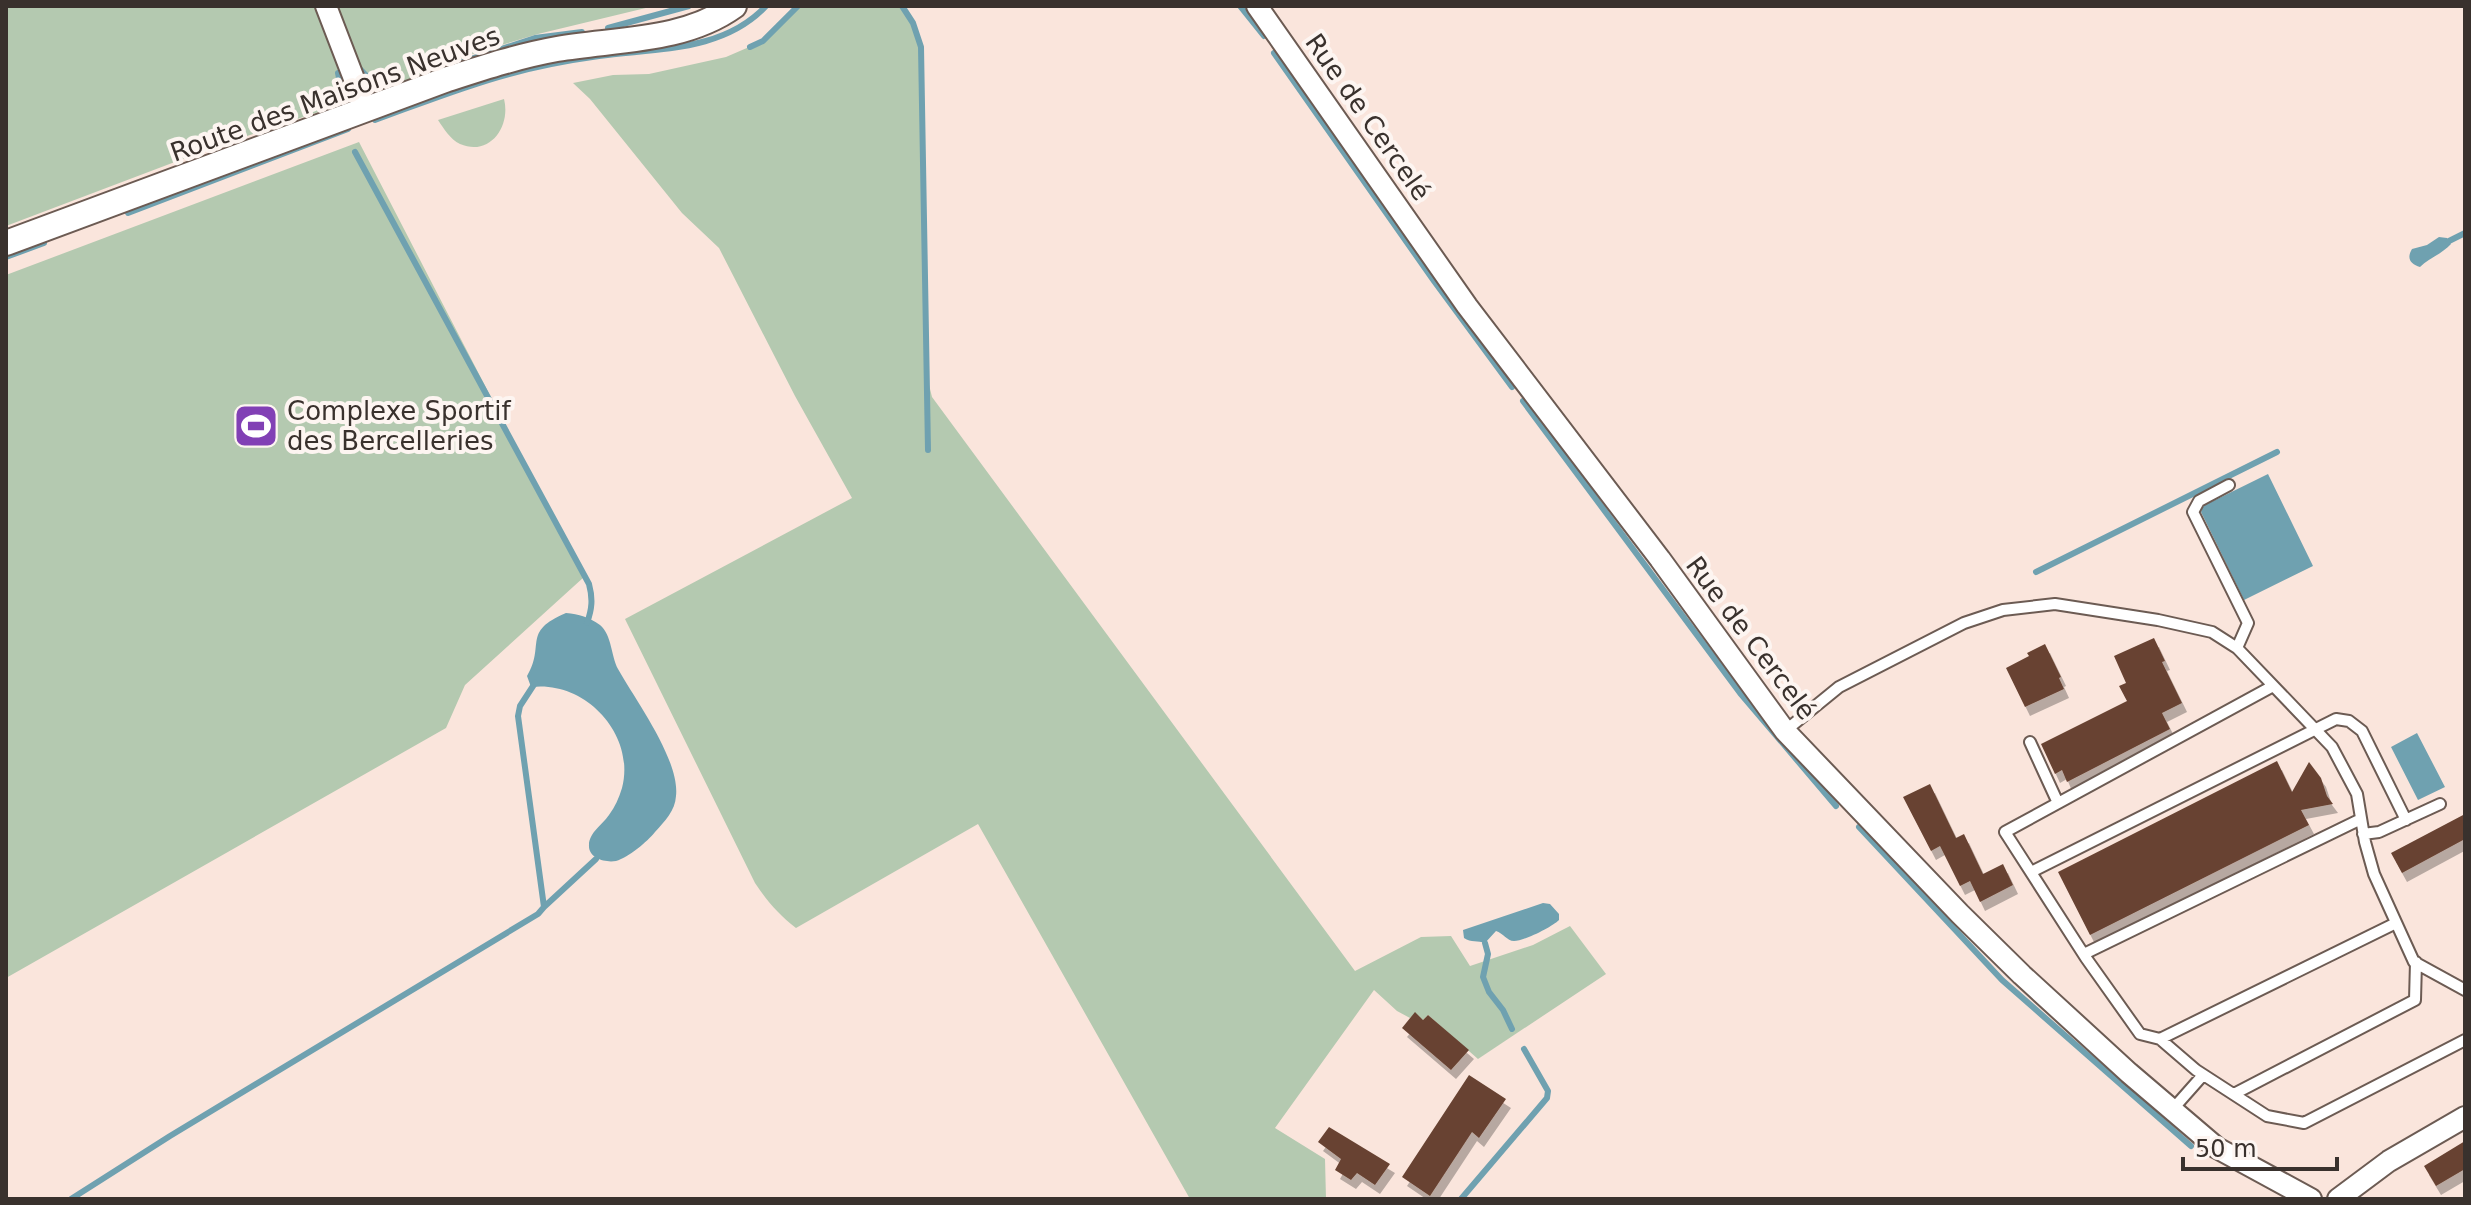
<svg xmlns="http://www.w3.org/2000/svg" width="2471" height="1205" font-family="'DejaVu Sans',sans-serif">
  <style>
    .green { fill: #b4c9b0 }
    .water { fill: #6fa1b0 }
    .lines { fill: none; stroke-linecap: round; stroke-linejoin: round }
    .stream { stroke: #6fa1b0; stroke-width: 6 }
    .building { fill: #684332; filter: url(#shadow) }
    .service-casing { stroke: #6c5b53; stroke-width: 14 }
    .minor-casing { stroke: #6c5b53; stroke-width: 24 }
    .tertiary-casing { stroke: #6c5b53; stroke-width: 28 }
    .service { stroke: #fff; stroke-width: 10 }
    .minor { stroke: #fff; stroke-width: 20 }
    .tertiary { stroke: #fff; stroke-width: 24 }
    .labels { text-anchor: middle; stroke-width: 8; stroke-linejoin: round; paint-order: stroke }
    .street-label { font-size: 26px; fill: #39312d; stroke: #fdf5f1 }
    .poi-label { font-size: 26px; fill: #39312d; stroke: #fdf5f1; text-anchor: start }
  </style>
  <defs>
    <filter id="shadow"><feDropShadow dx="5" dy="9" stdDeviation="0" flood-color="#0004"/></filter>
  </defs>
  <rect width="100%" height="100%" fill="#fae5dc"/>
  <path class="green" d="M6,6H654L538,34L475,53L396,86L217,146L6,226Z
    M798,6H902L913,23L921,47L926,373L932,397L1355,971L1421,937L1451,936L1470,966L1533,945L1570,926L1606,974L1478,1059L1428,1015L1423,1020L1415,1013L1410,1018L1397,1011L1374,990L1275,1128L1325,1159L1326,1199H1190L978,824L796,928C779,915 767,901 755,883L625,619L852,498L795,396L719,248L682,213L590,99L573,83L613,75L649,74L726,57L763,41Z
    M504,99C511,126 490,157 460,144C450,139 444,129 438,120Z
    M359,142L584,577L465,685L446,728L6,978V275Z"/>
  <path class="water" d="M2439,237L2447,238L2451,244C2442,254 2429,258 2420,267C2411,264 2406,259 2412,249L2427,245Z
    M2268,474L2313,566L2244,600L2201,512L2203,506Z
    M566,613C579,614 589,617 600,625C612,635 611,656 618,669C636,701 680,760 676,796C675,811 665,821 655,832C647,842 629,857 616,861C605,863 588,858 589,845C589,833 602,825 609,815C615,807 619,798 622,788C636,734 585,680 531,687L527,676C546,645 521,632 566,613Z
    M2417,733L2445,787L2418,800L2391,747Z
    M1543,903L1550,904L1559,914V920C1552,927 1524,941 1514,941C1507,941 1503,933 1496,931L1485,943C1478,940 1471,943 1464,938L1463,930Z"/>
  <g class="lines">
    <path class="stream" d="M902,6L913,23L921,47L928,450
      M1240,6L1264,36
      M608,28L689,6
      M750,47L763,41L798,6
      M1274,53L1434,281L1512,387
      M360,69L378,88L396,87
      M440,69L535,38L582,32
      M338,73L342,93
      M375,120C419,104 464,86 509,74C538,66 570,60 599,56C657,48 723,52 766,6
      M355,152L589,584C593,599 592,609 587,623
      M128,213L348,129
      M2449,241L2465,233
      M6,257L44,243
      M1523,401L1740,693L1836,806
      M2036,572L2277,452
      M1859,827L2002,980L2191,1146
      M544,907L596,859
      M1485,943L1488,954L1483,977L1489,992L1503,1010L1512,1029
      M71,1199L170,1136L538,914L544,907L518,716L520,706L535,683
      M1461,1199L1547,1098L1548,1091L1524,1049"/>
  </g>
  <path class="building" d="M2154,638L2165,661L2162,662L2182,703L2162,713L2170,729L2067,782L2062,770L2055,774L2041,744L2127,701L2119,686L2126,683L2114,656Z
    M2045,644L2061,677L2059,678L2064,689L2025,707L2006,668L2029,656L2027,653Z
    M2277,761L2292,792L2309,762L2321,778L2327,796L2333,804L2301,810L2309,825L2090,935L2058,872Z
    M1930,784L1956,838L1964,834L1983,874L2003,864L2013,885L1980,902L1970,881L1960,886L1940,846L1931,851L1903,797Z
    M2465,814V839L2402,873L2391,853Z
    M1415,1012L1423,1020L1428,1015L1469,1050L1451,1070L1402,1028Z
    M1469,1075L1506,1099L1479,1138L1472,1132L1430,1196L1402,1177Z
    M1329,1127L1390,1164L1375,1185L1357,1173L1351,1180L1335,1170L1341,1159L1318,1142Z
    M2465,1141V1169L2436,1186L2424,1166Z"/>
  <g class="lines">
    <g class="service-casing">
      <path id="service" d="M2229,485L2199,501L2193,512L2248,623L2237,648
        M2273,686L2005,832L2086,958L2140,1034L2160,1039L2196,1070L2267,1116L2304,1123L2465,1040
        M1785,731L1839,687L1964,623L2003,610L2055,604L2158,620L2212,632L2237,648L2332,747L2357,794L2365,842L2374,874L2414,962L2465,990
        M2030,742L2058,803
        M2363,834L2379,832L2440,804
        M2031,872L2336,719L2349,721L2362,731L2406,820
        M2084,954L2361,819
        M2160,1039L2396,923
        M2234,1094L2415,1000L2416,962
        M2172,1110L2203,1075"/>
    </g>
    <g class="minor-casing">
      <path id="minor" d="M326,6L366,110
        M1257,6L1467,306L1660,559L1785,731L1960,914L2022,975L2129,1073L2217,1148L2311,1199
        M2338,1199L2389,1161L2465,1117"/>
    </g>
    <g class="tertiary-casing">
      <path id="tertiary" d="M6,243L445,80C482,68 518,56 557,49C615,39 684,42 734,6"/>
    </g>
    <use href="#service" class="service"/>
    <use href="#minor" class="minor"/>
    <use href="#tertiary" class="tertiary"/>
  </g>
  <defs>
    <g id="stadium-square" transform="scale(2.3)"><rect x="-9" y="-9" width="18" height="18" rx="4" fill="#8140b5" stroke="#fdf5f1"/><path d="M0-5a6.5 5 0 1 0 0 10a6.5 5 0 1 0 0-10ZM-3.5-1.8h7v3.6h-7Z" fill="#fff"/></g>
  </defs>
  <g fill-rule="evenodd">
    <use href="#stadium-square" x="256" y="426"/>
  </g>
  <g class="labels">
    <g class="street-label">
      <text transform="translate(335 94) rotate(-20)" y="9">Route des Maisons Neuves</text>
      <text transform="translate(1368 117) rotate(55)" y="9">Rue de Cercelé</text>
      <text transform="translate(1751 638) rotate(53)" y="9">Rue de Cercelé</text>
    </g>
    <g class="poi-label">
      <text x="287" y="420">Complexe Sportif<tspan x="287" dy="30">des Bercelleries</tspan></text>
    </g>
  </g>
  <rect width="2471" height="1205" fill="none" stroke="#39312d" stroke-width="16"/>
  <path d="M2183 1157v12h154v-12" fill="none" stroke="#39312d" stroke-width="4"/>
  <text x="2195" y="1157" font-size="24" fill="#39312d" stroke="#fdf5f1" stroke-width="6" paint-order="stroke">50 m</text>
</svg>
